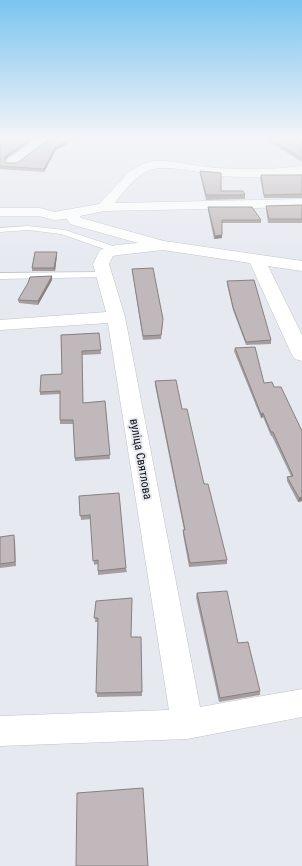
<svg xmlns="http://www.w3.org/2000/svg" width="302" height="866" font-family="'Roboto Condensed',sans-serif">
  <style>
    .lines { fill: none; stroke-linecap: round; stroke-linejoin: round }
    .lane-casing { stroke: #bfc2c8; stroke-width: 1 }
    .street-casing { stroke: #bfc2c8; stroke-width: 1 }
    .lane { fill: #fff; fill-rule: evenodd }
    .street { fill: #fff; fill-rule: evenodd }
    .wall { fill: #a59ea0 }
    .shaded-wall { fill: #868182 }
    .building { fill: #c0b8ba; stroke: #868182 }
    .labels { text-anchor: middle; stroke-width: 4; stroke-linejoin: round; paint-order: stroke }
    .street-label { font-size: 12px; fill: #0f1012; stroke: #e6e9f0 }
  </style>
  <rect width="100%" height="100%" fill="#e6e9f0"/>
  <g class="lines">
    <g class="lane-casing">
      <path id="lane" d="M28,226L65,230L119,248L120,250L119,252H113L61,234L28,230L0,232V228Z
        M105,272L109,275L108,277L0,279V273Z"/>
    </g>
    <g class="street-casing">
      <path id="street" d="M37,139H51L16,165H8L6,162L8,159Z
        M154,161C172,160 189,165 206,167C238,170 270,170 302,166V174C276,177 249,178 223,176C205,174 166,164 150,170C136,175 124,191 115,203L302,199V207L104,211L80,216L81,218L164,241L302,261V271L268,266L302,335V361L295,359L292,355L250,263L163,250L118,255L113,256L109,264L125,317L200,707L302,689V717L187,739L0,746V716L169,710L108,323L0,330V320L106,312L93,264L100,250L116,245L138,243L70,224L67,219L54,220L39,216H0V208H40L54,212L99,204L129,172L142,164Z"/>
    </g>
    <use href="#lane" class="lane"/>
    <use href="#street" class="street"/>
  </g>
  <path class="wall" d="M0,139H34L7,158L5,160L6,163H17L49,139H77L56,150L44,172L0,169Z
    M265,139H302V162Z
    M200,171L221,191L245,195V199L206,200L200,175Z
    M261,175H302V198H264L260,178Z
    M302,205V223H268L266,209V206Z
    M208,207L261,220V223H222V238L214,239L208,210Z
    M57,252V255L55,271H32V268Z
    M132,269L163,323L161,339L143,340Z
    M52,276V280L38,305L19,303L18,300Z
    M227,281L271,340V344L246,345L233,310L227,284Z
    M99,333L101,354L82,355L83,403L105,401L110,459L75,461L73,424H60V394L40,395V392L62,374L61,335Z
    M235,348L264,383L274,387L302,431V501L298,502L287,481V477L291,476L272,436H271L263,417L261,418L234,351Z
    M155,381L182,409L227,560V564L189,567L183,534V530H184L155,385Z
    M79,496L126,568L127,572L98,575V564L94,565L91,519L81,520Z
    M0,537L15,539L16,566L0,568Z
    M197,593L260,691V695L219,702L196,597Z
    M96,601L131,637H141L142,696L97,697L98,622H95Z"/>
  <path class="shaded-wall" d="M29,139H34L7,158L5,161L4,158L7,155Z
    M71,139H77L56,150L44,172V169L55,147Z
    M222,235V238L214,239L215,236Z
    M57,252V255L55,271L54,268Z
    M52,276V280L38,305V301Z
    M263,413V417L261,418V414Z
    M302,497V501L298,502L299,498Z"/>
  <path class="building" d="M0,139H29L7,155L4,158L6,163H17L49,139H71L55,147L44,169L0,166Z
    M270,139H302V158Z
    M200,171L221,173V191H243L245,195H206Z
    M261,175H302V194L264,195Z
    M302,205V219H269L266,206Z
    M208,207H252L261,220H222V235L215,236Z
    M35,252H57L54,268H32Z
    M153,268L163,319L161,335L143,336L132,269Z
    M52,276L38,301L18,300L28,283L30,277Z
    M254,280L271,340L246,342L233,307L227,281Z
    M99,333L101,350L82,351L83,403L105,401L110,455L75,458L73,420H60V391L40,392L41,375L62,374L61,335Z
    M255,347L264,383L272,382L274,387H281L302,431V497L299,498L287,477L293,476L273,432H271L263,413L261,414L235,348Z
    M176,380L182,409H187L204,484H208L227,560L190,563L183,530H185L155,381Z
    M119,493L126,568L98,571V560L93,561L90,515L80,516L79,496Z
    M14,535L15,562L0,564V537Z
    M227,591L238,643L248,642L260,691L220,698L197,593Z
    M132,598L131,637H141L142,692L96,693L98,618H94L96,601Z
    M143,788L148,866H76L77,793Z"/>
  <linearGradient id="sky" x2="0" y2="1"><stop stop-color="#7bc4ef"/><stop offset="0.53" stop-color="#f4f5f8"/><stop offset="1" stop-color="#f4f5f8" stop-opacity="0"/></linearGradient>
  <rect width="302" height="261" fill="url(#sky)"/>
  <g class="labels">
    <g class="street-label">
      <text transform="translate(141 459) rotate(80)" y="4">вуліца Святлова</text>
    </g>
  </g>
</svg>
